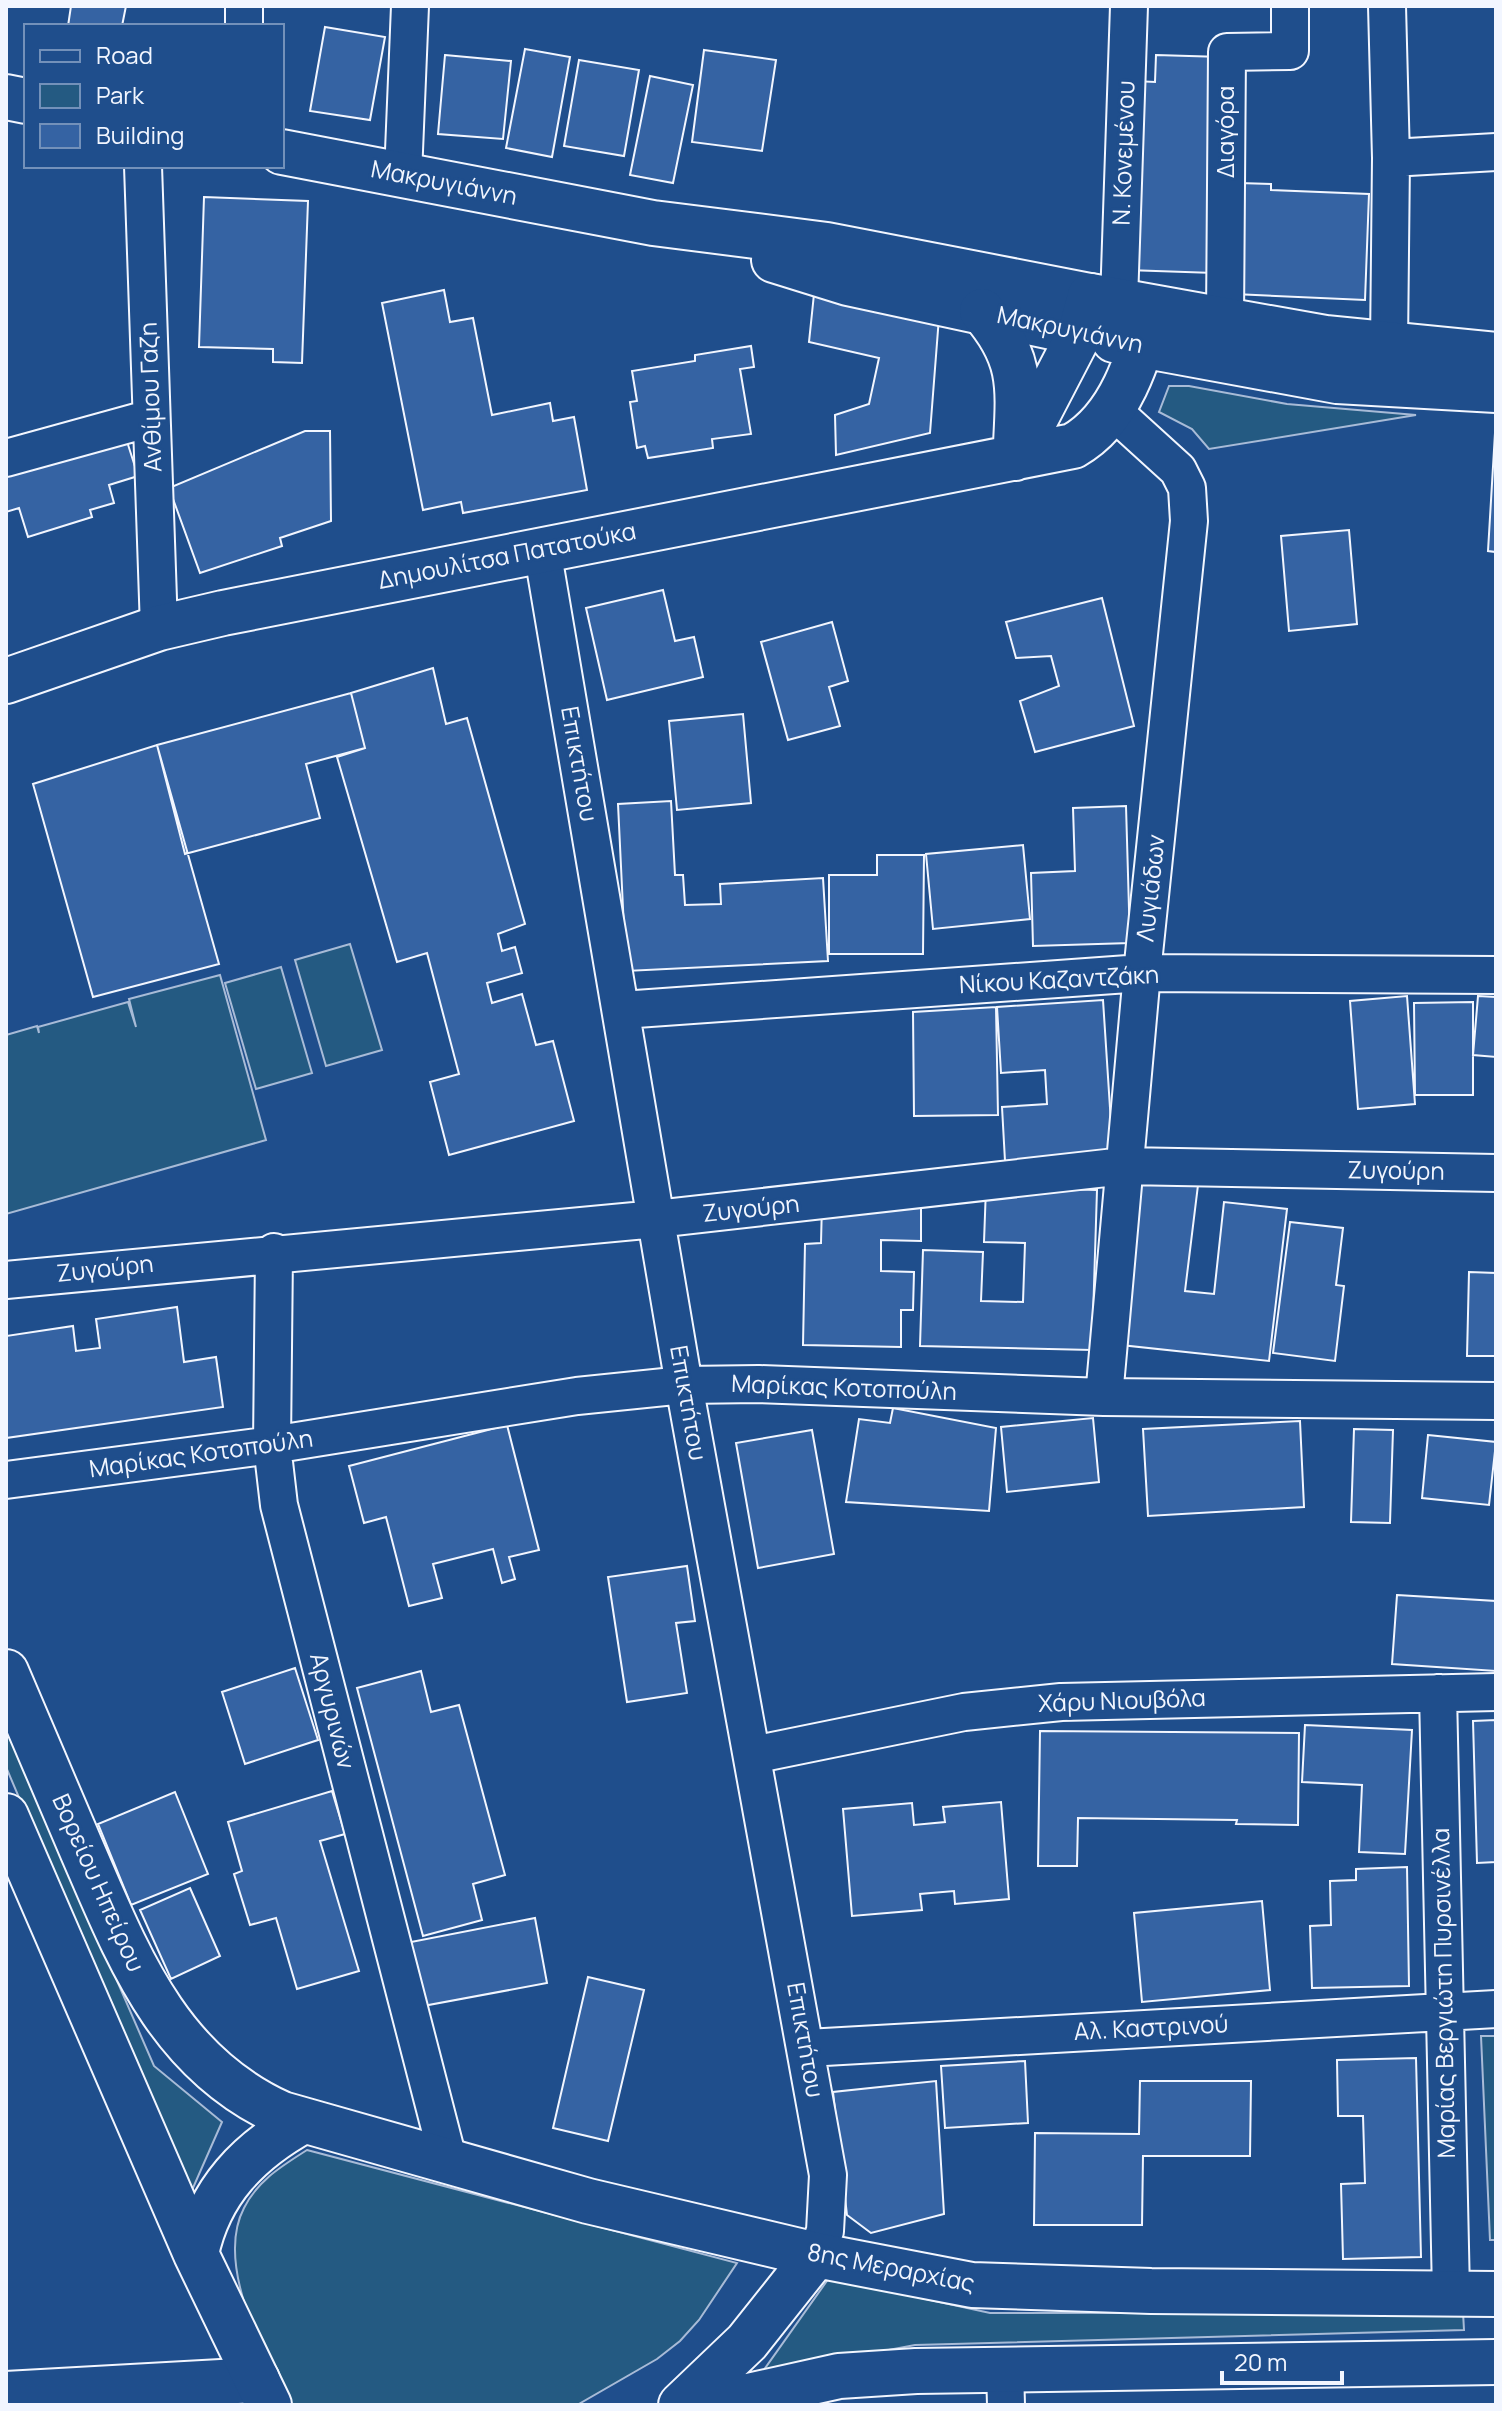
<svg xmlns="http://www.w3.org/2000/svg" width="1502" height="2411" font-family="Manrope,sans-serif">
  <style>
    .green { fill: #245a82; stroke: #a8bbd7; stroke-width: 2 }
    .building { fill: #3563a3; stroke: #f2f6ff; stroke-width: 2 }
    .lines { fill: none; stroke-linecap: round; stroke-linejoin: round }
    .minor-casing { stroke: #f2f6ff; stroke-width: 40 }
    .secondary-casing { stroke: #f2f6ff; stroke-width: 48 }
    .primary-casing { stroke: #f2f6ff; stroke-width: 48 }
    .minor { stroke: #1f4e8c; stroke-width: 36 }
    .secondary { stroke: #1f4e8c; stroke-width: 44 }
    .primary { stroke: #1f4e8c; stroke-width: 44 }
    .labels { text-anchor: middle; stroke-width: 6; stroke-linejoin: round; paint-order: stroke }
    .street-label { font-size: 24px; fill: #f2f6ff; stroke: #1f4e8c }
  </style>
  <rect width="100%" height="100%" fill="#1f4e8c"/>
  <path class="green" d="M1169,386H1189L1287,404L1416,415L1209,449L1192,429L1159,412Z
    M350,944L382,1050L326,1066L295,960Z
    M281,967L312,1073L256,1089L225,983Z
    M220,975L266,1140L6,1214V1035L37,1026L39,1033L38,1027L128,1002L136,1027L129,999Z
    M6,1725L154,2066L222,2122L189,2197L6,1767Z
    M1481,2036H1496V2240H1490Z
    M307,2150L737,2263L699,2320L680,2341L657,2359L577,2405H292C263,2357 215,2263 244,2208C258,2180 282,2166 307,2150Z
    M829,2278L990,2313L1463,2312L1464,2330L915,2345L761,2374Z"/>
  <path class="building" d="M71,6H126L122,26H68Z
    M325,27L385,37L370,120L310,111Z
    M525,49L570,57L552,157L506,148Z
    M704,50L776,60L762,151L692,142Z
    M445,55L511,61L503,139L438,134Z
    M1156,55L1222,57L1214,273L1127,270L1135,81L1155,82Z
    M579,60L639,70L624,156L564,146Z
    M650,76L693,85L673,183L630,175Z
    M1239,183L1271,184V190L1369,194L1365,300L1234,294Z
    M204,197L308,201L302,363L273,362V349L199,347Z
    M444,290L450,322L473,318L492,415L550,403L553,421L574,417L587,490L463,513L461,502L423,510L382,303Z
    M814,294L939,317L930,433L836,455L835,415L869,404L879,358L809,342Z
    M751,346L754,367L740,369L751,434L712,439L713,448L648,458L645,446L637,448L630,402L637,401L632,371L695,361V355Z
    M305,431H330L331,521L280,538L282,546L200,573L169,488Z
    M124,432L138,476L109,485L114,503L90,510L92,517L28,537L19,508L6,512V468Z
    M1495,433H1496V552L1488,551Z
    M1349,530L1357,624L1289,631L1281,536Z
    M663,590L675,641L694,637L703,677L607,700L586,608Z
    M1102,598L1134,726L1035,752L1020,701L1059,686L1051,656L1016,658L1006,622Z
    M832,622L848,681L829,687L840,726L788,740L761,642Z
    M433,668L446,724L467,718L525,924L498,934L502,951L515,947L522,973L487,983L492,1003L522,994L536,1045L553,1041L574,1121L449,1155L430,1082L459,1074L427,953L397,962L337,757L365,748L351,693Z
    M351,693L365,748L306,764L320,818L185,854L157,745Z
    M743,714L751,803L677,810L669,721Z
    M157,745L219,964L93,997L33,784Z
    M671,801L675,875H683L685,905L721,904L720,884L823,878L828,961L626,971L618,804Z
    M1126,806L1130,943L1033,946L1031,873L1075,871L1073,808Z
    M1023,845L1030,919L933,929L926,854Z
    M877,855H924L923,954H829V875H877Z
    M1407,996L1415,1104L1358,1109L1350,1001Z
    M1478,996L1496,997V1057L1473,1055Z
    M1103,1000L1113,1154L1005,1161L1002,1107L1047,1104L1045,1070L1001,1073L997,1007Z
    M1473,1002V1095H1415L1414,1003Z
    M996,1007L998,1115L914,1116L913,1012Z
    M1140,1178L1198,1185L1185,1291L1214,1294L1224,1202L1287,1209L1269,1361L1121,1345Z
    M986,1187L1097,1190L1092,1350L920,1346L923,1250L983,1252L981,1301L1023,1302L1025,1243L984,1242Z
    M822,1203L921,1204V1241L881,1240V1271L914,1272L913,1310H901V1347L803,1345L805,1244L821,1243Z
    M1290,1222L1343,1228L1336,1285L1344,1286L1335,1361L1273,1353Z
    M1469,1272L1496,1273V1356H1467Z
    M177,1307L184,1362L216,1357L223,1407L6,1438V1336L73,1326L76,1351L100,1348L96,1319Z
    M893,1408L996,1428L989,1511L846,1502L859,1419L890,1423Z
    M1093,1418L1099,1482L1007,1492L1001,1427Z
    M1300,1421L1304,1507L1148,1516L1143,1429Z
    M507,1425L539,1550L509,1557L515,1579L502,1583L493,1549L433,1564L442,1598L409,1606L386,1517L364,1523L349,1466Z
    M1354,1429L1393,1430L1390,1523L1351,1522Z
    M812,1430L834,1554L758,1568L736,1443Z
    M1428,1435L1496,1442L1489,1505L1422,1498Z
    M687,1566L695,1621L676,1623L687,1693L627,1702L608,1577Z
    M1397,1595L1496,1601V1671L1392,1664Z
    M295,1668L318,1740L245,1764L222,1692Z
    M421,1671L431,1712L459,1705L505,1875L473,1884L482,1920L423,1936L357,1688Z
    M1496,1720V1862L1477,1863L1473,1721Z
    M1305,1725L1412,1730L1405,1854L1359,1852L1362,1785L1302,1782Z
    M1040,1731L1299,1733L1298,1825L1236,1824L1237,1820L1078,1818L1077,1866H1038Z
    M332,1791L345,1834L320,1841L359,1971L297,1989L276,1918L250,1925L234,1874L242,1871L228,1822Z
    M175,1792L208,1874L131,1905L98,1824Z
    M1001,1802L1009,1899L955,1904L954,1891L920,1894L922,1910L852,1916L843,1809L912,1803L914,1825L945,1822L943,1807Z
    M1407,1867L1409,1986L1312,1988L1310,1926L1331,1925L1330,1881L1356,1880V1869Z
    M190,1888L220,1956L171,1979L140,1910Z
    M1262,1901L1270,1990L1142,2002L1134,1913Z
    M535,1918L547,1983L423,2006L411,1942Z
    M588,1977L644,1990L608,2141L553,2128Z
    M1416,2058L1421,2257L1343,2259L1341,2184L1365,2183L1363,2116H1338L1337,2060Z
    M1025,2061L1028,2123L945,2128L941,2066Z
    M936,2081L944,2214L871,2233L847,2215L833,2092Z
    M1140,2081H1251L1250,2156H1143L1142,2225H1034L1035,2133L1139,2134Z"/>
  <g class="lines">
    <g class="minor-casing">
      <path id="minor" d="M1387,6L1391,158L1389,346
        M244,26V6
        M1391,158L1496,152
        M143,166L159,628
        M403,175L410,6
        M1119,301L1129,6
        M1225,320L1227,52L1290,51V6
        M6,458L151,418
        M542,549L684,1385L828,2175L825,2231L816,2255
        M622,1010L1142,973L1496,975
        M274,1252L272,1445L279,1505L449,2163
        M6,1280L656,1219L1124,1166L1496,1173
        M1104,1397L1142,973L1189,521L1187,488L1178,470L1112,410
        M6,1480L272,1445L577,1396L684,1385L759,1384L1104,1397L1496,1401
        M1438,1693L1451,2293
        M753,1755L964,1712L1061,1702L1496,1692
        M807,2048L1496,2009
        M1005,2369L1006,2405"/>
    </g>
    <g class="secondary-casing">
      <path id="secondary" d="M6,97L26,101
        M282,152L653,223L827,245L1090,296
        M774,260L848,283L1080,333
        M6,2394L257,2380"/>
    </g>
    <g class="primary-casing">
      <path id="primary" d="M982,311C1022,357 1019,386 1016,444
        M1114,340L1337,381L1496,390
        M1015,458L1080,333L1090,296L1325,338L1496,355
        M6,681L159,628L223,613L1073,446C1121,419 1138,359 1152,308
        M6,1672C31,1731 57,1791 82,1850C128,1956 168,2063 282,2114L588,2201L816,2255L972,2285L1151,2291L1496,2294
        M6,1816L196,2254L269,2405
        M196,2254C209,2191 249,2151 303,2121
        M681,2405L747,2342L816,2255
        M708,2405L839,2376L916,2371L1496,2362"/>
    </g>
    <use href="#minor" class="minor"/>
    <use href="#secondary" class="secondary"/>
    <use href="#primary" class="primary"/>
  </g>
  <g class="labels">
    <g class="street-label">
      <text transform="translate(1226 132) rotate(-90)" y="8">Διαγόρα</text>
      <text transform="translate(1124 153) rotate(-88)" y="8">Ν. Κονεμένου</text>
      <text transform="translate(444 183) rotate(11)" y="8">Μακρυγιάννη</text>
      <text transform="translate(1070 330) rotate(12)" y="8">Μακρυγιάννη</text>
      <text transform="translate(151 397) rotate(-92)" y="8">Ανθίμου Γαζη</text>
      <text transform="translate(507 556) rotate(-11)" y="8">Δημουλίτσα Πατατούκα</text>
      <text transform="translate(579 764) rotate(80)" y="8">Επικτήτου</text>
      <text transform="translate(1151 888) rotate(-84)" y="8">Λυγιάδων</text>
      <text transform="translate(1059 980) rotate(-3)" y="8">Νίκου Καζαντζάκη</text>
      <text transform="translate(1396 1171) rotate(1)" y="8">Ζυγούρη</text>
      <text transform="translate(751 1209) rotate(-6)" y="8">Ζυγούρη</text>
      <text transform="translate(105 1269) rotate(-6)" y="8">Ζυγούρη</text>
      <text transform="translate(844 1388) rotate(2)" y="8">Μαρίκας Κοτοπούλη</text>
      <text transform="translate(688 1403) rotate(80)" y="8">Επικτήτου</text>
      <text transform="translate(201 1454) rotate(-8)" y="8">Μαρίκας Κοτοπούλη</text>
      <text transform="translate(1122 1701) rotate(-2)" y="8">Χάρυ Νιουβόλα</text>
      <text transform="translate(332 1711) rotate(76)" y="8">Αργυρινών</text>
      <text transform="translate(98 1883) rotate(66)" y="8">Βορείου Ηπείρου</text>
      <text transform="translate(1444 1993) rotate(-91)" y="8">Μαρίας Βεργιώτη Πυρσινέλλα</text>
      <text transform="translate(1151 2028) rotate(-3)" y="8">Αλ. Καστρινού</text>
      <text transform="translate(805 2040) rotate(80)" y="8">Επικτήτου</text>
      <text transform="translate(891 2268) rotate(11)" y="8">8ης Μεραρχίας</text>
    </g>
  </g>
  <rect width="1502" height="2411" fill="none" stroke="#f2f6ff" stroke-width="16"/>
  <rect x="24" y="24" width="260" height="144" fill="#1f4e8c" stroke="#7391ba" stroke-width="2"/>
  <rect x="40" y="50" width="40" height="12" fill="#1f4e8c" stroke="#7391ba" stroke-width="2"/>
  <text x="96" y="64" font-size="24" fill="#f2f6ff">Road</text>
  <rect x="40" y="84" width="40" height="24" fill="#245a82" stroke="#7391ba" stroke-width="2"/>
  <text x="96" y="104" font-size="24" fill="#f2f6ff">Park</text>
  <rect x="40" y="124" width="40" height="24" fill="#3563a3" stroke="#7391ba" stroke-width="2"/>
  <text x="96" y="144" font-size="24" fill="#f2f6ff">Building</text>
  <path d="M1222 2371v12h120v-12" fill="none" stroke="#f2f6ff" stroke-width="4"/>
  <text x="1234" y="2371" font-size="24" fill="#f2f6ff" stroke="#1f4e8c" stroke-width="6" paint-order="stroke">20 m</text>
</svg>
